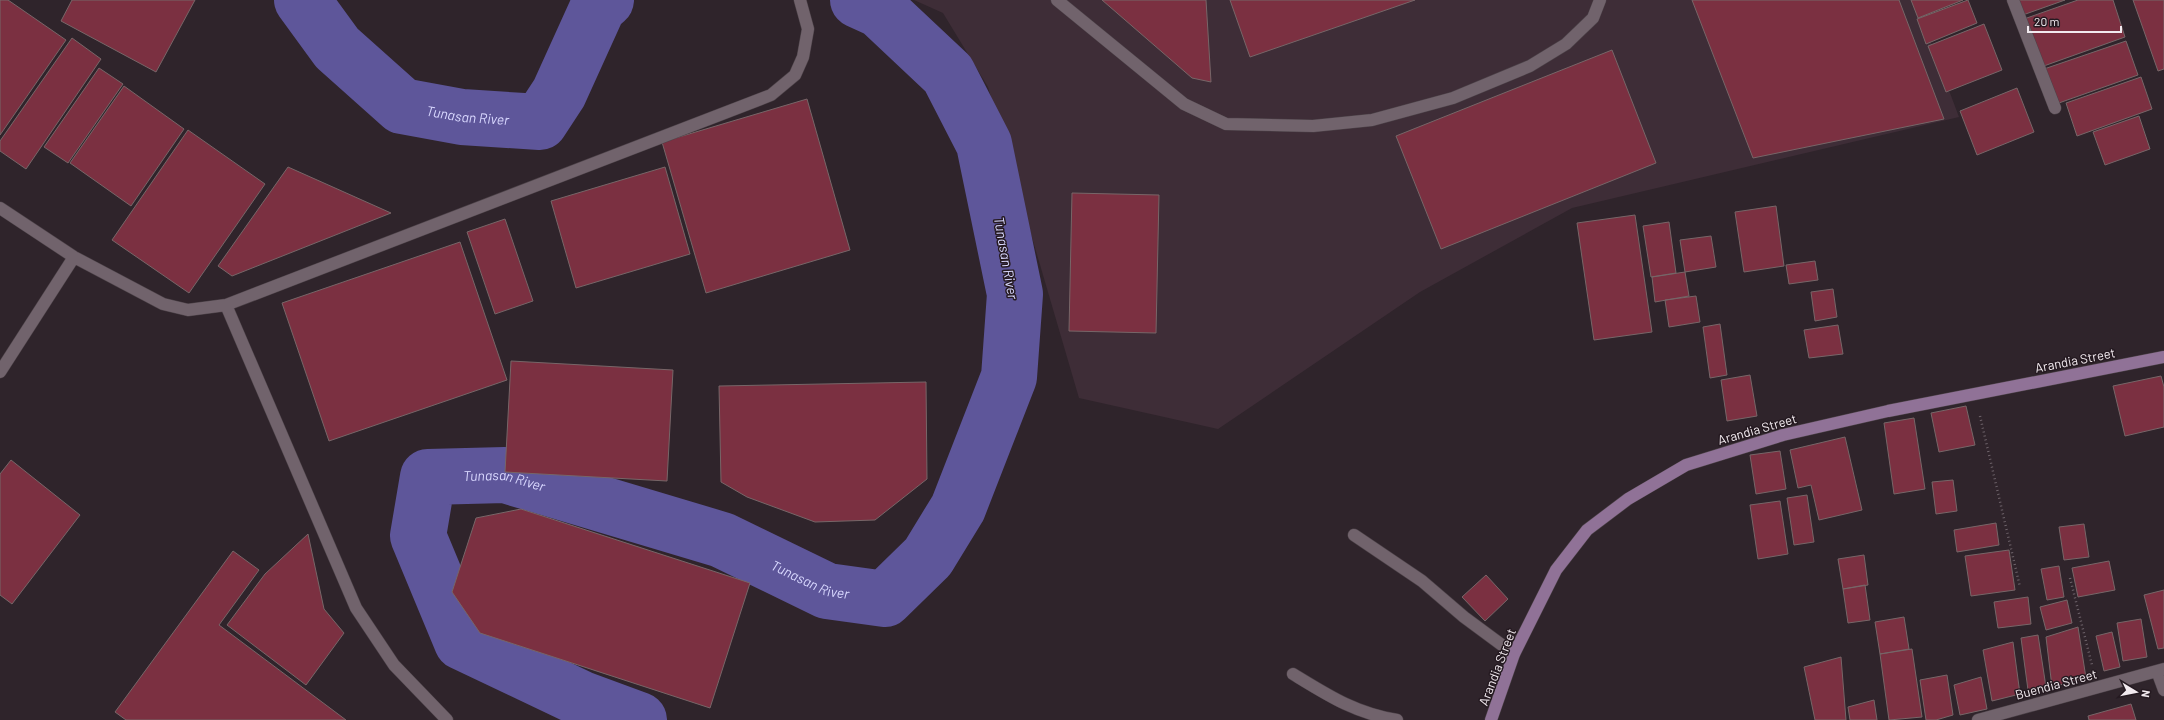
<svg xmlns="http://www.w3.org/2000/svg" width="2164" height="720" font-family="Barlow,sans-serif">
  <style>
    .built { fill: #3e2d37 }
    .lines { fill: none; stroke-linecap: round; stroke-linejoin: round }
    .river { stroke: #5e569a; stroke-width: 56 }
    .building { fill: #7b3041; stroke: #776668 }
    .lane-casing { stroke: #4c4248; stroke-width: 13 }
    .street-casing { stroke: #4c4248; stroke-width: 13 }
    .secondary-casing { stroke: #4c4248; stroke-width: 13 }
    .path { stroke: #6c6168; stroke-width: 2.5; stroke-dasharray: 1 3; stroke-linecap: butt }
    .lane { stroke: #71636c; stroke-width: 12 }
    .street { stroke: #71636c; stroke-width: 12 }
    .secondary { stroke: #907297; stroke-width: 12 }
    .labels { text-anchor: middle; stroke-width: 3; stroke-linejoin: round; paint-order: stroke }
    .street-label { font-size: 13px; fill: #f2eaef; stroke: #251a21 }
    .water-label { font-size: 14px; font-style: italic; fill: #d8d7fe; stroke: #251a21 }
  </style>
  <rect width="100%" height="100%" fill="#2f242b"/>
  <path class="built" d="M914,0H1915L1959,117L1572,208L1420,292L1218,429L1079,398L988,87L943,13Z"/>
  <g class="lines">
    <g class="river">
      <path id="s1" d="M302,0L337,48L402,106L462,117L540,122L559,93L598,7L606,0"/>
      <path id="s2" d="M639,720L582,699L462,642L418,536L428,477L505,475L722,540L827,591L885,599L928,557L958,508L1009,377L1015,294L984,144L948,74L880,10L858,0"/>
    </g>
  </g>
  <path class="building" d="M0,0H8L66,40L0,135Z
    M72,0H195L156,72L61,21Z
    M1102,0H1206L1211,82L1192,78Z
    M1230,0H1415L1250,57Z
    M1692,0H1899L1944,119L1753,158Z
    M1911,0H1963L1918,18Z
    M1968,0L1977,23L1926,44L1917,19Z
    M2015,0H2065L2020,16Z
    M2078,0H2113L2125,37L2041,67L2024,19Z
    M2133,0H2164V69L2158,71Z
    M1984,24L2002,70L1946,92L1928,46Z
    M72,38L101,59L26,169L0,151V141Z
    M2126,41L2138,75L2056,104L2044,69Z
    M1612,50L1656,163L1441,249L1396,136Z
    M99,68L123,84L68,163L44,147Z
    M2141,77L2152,109L2077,136L2066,103Z
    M124,86L184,129L131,206L70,163Z
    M2017,88L2034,132L1977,155L1960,111Z
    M807,99L850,250L706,293L662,142Z
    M2139,116L2150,149L2105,165L2093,132Z
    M188,130L265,184L189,293L112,240Z
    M288,167L391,213L232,276L218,266Z
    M665,167L690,254L576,288L551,201Z
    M1072,193L1159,195L1156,333L1069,331Z
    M1776,206L1784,266L1744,272L1735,212Z
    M1635,215L1652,332L1594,340L1577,223Z
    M505,219L533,301L495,314L467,232Z
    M1669,222L1676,273L1651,277L1643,226Z
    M1711,236L1716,267L1685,272L1680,240Z
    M460,242L507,380L329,441L282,303Z
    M1815,261L1818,280L1789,284L1786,265Z
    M1685,272L1689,296L1655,302L1652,277Z
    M1833,289L1837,317L1815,321L1811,292Z
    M1696,296L1700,322L1669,327L1665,300Z
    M1720,324L1727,375L1710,378L1703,327Z
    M1838,325L1843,354L1809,358L1804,330Z
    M511,361L673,370L667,481L505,472Z
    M1750,375L1757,416L1727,421L1721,380Z
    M2161,376L2164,387V427L2125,436L2113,386Z
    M926,382L927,479L875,520L815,522L747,497L721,482L719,386Z
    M1966,406L1975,445L1939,452L1931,413Z
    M1914,418L1925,489L1894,494L1884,423Z
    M1845,437L1862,510L1819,520L1811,485L1798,488L1790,450Z
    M1780,451L1786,489L1756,494L1750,455Z
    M11,460L80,515L12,604L0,595V474Z
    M1953,480L1957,511L1936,514L1932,482Z
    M1807,495L1814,542L1794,545L1787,498Z
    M1780,501L1788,554L1758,559L1750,505Z
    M521,509L750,583L710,708L480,633L452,592L476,518Z
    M1996,523L1999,545L1957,552L1954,530Z
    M2084,524L2089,557L2064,560L2059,527Z
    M308,534L324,609L344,633L306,685L227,625L265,574Z
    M2009,550L2015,590L1971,596L1965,556Z
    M233,551L259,570L219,625L346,720H126L115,712Z
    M1864,555L1868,585L1843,589L1838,559Z
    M2109,561L2115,590L2078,597L2072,568Z
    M2059,566L2064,597L2047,600L2041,569Z
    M1486,575L1508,599L1485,621L1462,597Z
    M1865,585L1870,620L1848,623L1843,589Z
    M2164,590V648L2158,649L2144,595Z
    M2028,597L2031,624L1998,628L1994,602Z
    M2067,600L2072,623L2046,630L2040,607Z
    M1904,617L1909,649L1880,654L1875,622Z
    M2141,619L2147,657L2123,661L2117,623Z
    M2078,627L2086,678L2052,687L2046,637Z
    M2112,632L2120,667L2104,671L2096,636Z
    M2038,635L2046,687L2028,690L2021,638Z
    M2013,642L2020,694L1992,701L1983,650Z
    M1912,649L1922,717L1889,720L1880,654Z
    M1841,657L1846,720H1815L1804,667Z
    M1947,675L1953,715L1936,720H1926L1920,680Z
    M1981,677L1987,709L1960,715L1954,685Z
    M1874,700L1877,720H1850L1848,707Z
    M2131,704L2136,720H2089L2088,716Z"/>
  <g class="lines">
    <g class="lane-casing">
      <path id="lane" d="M0,208L74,257L163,304L188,310L226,305L771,95L795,75L803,57L808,29L800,0
        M226,305L356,608L394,665L447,720
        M0,372L74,257
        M1293,674C1329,696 1355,713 1397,720"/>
    </g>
    <g class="street-casing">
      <path id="street" d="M1057,0L1184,104L1226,124L1313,126L1372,120L1453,98L1530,66L1566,44L1593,18L1600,0
        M2013,0L2055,108
        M1354,535L1422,581L1464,617L1514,654
        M2157,671L2164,690
        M1978,720L2164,669"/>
    </g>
    <g class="secondary-casing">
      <path id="secondary" d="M1491,720L1514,654L1556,570L1587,530L1628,499L1686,465L1783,435L1888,411L2164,357"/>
    </g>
    <path class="path" d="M1980,416L2020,587
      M2070,578L2092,665"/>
    <use href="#lane" class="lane"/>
    <use href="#street" class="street"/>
    <use href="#secondary" class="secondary"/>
  </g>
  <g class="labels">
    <g class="street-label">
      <text transform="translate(2075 360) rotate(-11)" y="5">Arandia Street</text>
      <text transform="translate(1757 429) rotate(-16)" y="5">Arandia Street</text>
      <text transform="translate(1497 667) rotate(-69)" y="5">Arandia Street</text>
      <text transform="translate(2056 684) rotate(-15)" y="5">Buendia Street</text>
    </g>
    <g class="water-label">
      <text dy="5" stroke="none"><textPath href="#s1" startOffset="213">Tunasan River</textPath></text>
      <text transform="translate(1006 258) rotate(80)" y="5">Tunasan River</text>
      <text dy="5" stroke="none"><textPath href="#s2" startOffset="445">Tunasan River</textPath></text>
      <text dy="5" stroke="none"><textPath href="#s2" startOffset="769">Tunasan River</textPath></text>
    </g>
  </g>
  <g transform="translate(2136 692) rotate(100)" stroke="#251a21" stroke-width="3" paint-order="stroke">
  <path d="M0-3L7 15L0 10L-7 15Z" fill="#f2eaef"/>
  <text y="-6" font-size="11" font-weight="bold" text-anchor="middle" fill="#f2eaef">N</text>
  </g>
  <path d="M2028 26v6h93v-6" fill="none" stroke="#f2eaef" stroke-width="2"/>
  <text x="2034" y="26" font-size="12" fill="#f2eaef" stroke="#251a21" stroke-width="3" paint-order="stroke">20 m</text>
</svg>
